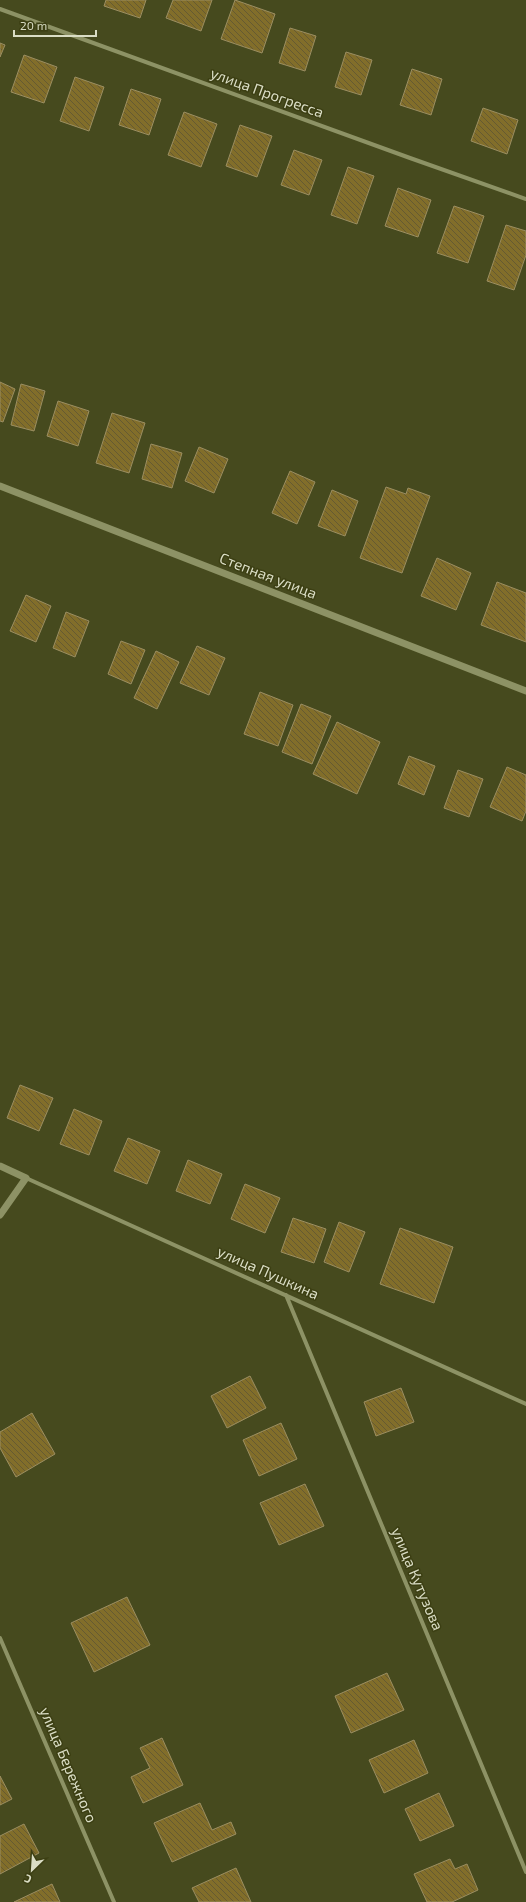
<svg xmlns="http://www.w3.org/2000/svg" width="526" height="1902" font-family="'Exo 2',sans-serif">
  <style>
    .building { fill: url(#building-back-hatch); stroke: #9b8e61 }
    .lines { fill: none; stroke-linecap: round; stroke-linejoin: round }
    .minor { stroke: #8d9265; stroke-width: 4 }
    .tertiary { stroke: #8d9265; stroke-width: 7 }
    .labels { text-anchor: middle; stroke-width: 3; stroke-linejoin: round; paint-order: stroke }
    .street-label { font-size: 15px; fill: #daddc5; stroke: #3c3f13 }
  </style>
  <defs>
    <pattern id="building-back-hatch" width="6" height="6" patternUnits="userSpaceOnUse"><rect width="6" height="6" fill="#826e2a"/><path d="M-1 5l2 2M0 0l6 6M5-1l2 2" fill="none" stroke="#655a32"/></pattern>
  </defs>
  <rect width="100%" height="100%" fill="#464a1e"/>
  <path class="building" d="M106,0H146L140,18L104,6Z
    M173,0H212L201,31L166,18Z
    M235,0L275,14L262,53L221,39Z
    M290,28L316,36L305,71L279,63Z
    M0,43L5,45L0,57Z
    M346,52L372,60L361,95L335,87Z
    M24,55L57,67L44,103L11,92Z
    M412,69L442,79L431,115L400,105Z
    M75,77L104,87L89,131L60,121Z
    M131,89L161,99L149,135L119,125Z
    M483,108L518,120L507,154L471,141Z
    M184,112L217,124L201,167L168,155Z
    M240,125L272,136L257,177L226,166Z
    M294,150L322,160L309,195L281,185Z
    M348,167L374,176L357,224L331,215Z
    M398,188L431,200L418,237L385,226Z
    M454,206L484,216L468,263L437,253Z
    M506,225L526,231V255L514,290L487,281Z
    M0,382L15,389L3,422L0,421Z
    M21,384L45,391L34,431L11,425Z
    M58,401L89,411L78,446L47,436Z
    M112,413L145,423L129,473L96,463Z
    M151,444L182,453L172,488L142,479Z
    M199,447L228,459L214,493L185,481Z
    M290,471L315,482L297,524L272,513Z
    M386,487L406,494L408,488L430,496L402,573L360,558Z
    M332,490L358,501L345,536L318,526Z
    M437,558L471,573L456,610L421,596Z
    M497,582L526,593V642L481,625Z
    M26,595L51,606L36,642L10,631Z
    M66,612L89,621L75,657L53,648Z
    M121,641L145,650L131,684L108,674Z
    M197,646L225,658L209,695L180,683Z
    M156,651L179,662L157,709L134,698Z
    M260,692L293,705L278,746L244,734Z
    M301,704L331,716L312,764L282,752Z
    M337,722L380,742L357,794L313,774Z
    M409,756L435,766L424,795L398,784Z
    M507,767L526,775V811L522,821L490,807Z
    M458,770L483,779L469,817L444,808Z
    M20,1085L53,1098L39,1131L7,1118Z
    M74,1109L102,1121L89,1155L60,1144Z
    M128,1138L160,1151L147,1184L114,1171Z
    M188,1160L222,1174L210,1204L176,1191Z
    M245,1184L280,1198L265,1233L231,1219Z
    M293,1218L326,1229L314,1263L281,1252Z
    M339,1222L365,1232L349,1272L324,1262Z
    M400,1228L453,1247L434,1303L380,1284Z
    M250,1376L266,1408L227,1428L211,1396Z
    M401,1388L414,1422L376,1436L364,1402Z
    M32,1413L55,1454L16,1477L0,1448V1432Z
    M281,1423L297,1459L259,1476L243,1440Z
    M305,1484L324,1526L279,1545L260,1503Z
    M127,1597L150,1645L94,1672L71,1623Z
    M387,1673L404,1710L351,1733L335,1696Z
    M162,1738L183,1785L143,1803L131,1777L150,1768L140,1748Z
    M414,1740L428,1773L384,1793L369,1760Z
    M0,1776L12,1799L0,1805Z
    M439,1793L454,1826L420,1841L405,1809Z
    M200,1803L212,1830L231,1822L236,1834L172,1862L154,1823Z
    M24,1824L39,1853L0,1874V1836Z
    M450,1859L455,1869L467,1864L478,1890L452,1902H427L414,1874Z
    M236,1868L251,1902H199L192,1888Z
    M52,1884L60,1902H14Z"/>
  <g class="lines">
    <path class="minor" d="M0,9L410,158L526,199
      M26,1178L526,1404
      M286,1295L526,1872
      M0,1638L114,1902"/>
    <path class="tertiary" d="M0,486L526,691
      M0,1166L26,1178L0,1215"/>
  </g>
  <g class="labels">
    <g class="street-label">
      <text transform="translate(267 93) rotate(20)" y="5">улица Прогресса</text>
      <text transform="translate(268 576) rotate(21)" y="5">Степная улица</text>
      <text transform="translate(268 1273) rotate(24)" y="5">улица Пушкина</text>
      <text transform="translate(417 1579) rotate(67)" y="5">улица Кутузова</text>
      <text transform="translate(68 1765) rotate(67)" y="5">улица Бережного</text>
    </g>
  </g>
  <g transform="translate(32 1870) rotate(205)" stroke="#3c3f13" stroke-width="3" paint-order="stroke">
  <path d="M0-3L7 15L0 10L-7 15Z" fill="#daddc5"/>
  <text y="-6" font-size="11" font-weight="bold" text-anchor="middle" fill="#daddc5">С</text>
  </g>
  <path d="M14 30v6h82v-6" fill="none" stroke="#daddc5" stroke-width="2"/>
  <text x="20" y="30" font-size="12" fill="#daddc5" stroke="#3c3f13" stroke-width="3" paint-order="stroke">20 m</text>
</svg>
